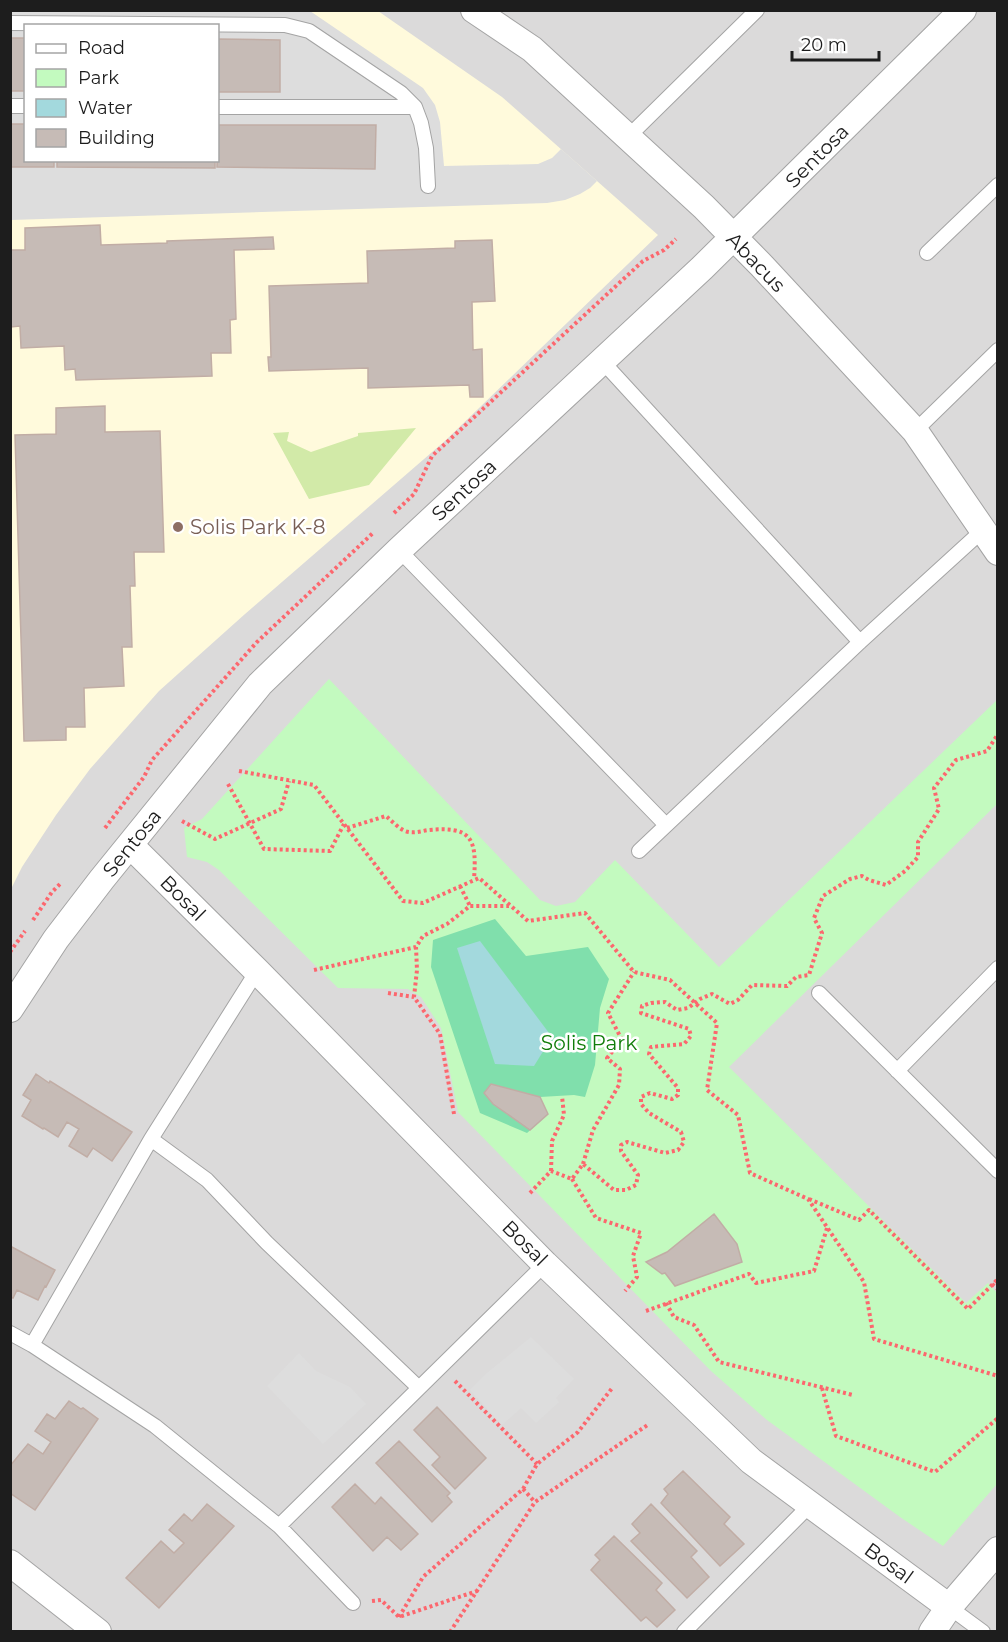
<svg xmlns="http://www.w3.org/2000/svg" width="1008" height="1642" font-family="Montserrat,sans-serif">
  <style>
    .residential { fill: #dbdada; fill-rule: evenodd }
    .education { fill: #fffadc; fill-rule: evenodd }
    .grass { fill: #d2eaa8 }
    .park { fill: #c3fabf }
    .pitch { fill: #80dfac }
    .parking { fill: #ddd; fill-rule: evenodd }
    .water { fill: #a3d9dd }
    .building { fill: #c6bbb6; stroke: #c1ada5; stroke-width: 1.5 }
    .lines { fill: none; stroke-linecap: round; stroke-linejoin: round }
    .lane-casing { stroke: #a4a4a4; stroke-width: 16 }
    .street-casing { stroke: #a4a4a4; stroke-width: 28 }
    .path { stroke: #fc676e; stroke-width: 4; stroke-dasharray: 3 3; stroke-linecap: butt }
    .lane { stroke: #fff; stroke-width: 14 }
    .street { stroke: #fff; stroke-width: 26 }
    .education-dot { fill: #8d6e63; stroke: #fff; stroke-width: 2 }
    .labels { text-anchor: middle; stroke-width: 5; stroke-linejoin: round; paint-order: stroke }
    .street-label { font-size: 20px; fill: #1d1d1d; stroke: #fff }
    .education-label { font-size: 20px; fill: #785e54; stroke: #fff; text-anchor: start }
    .park-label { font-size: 20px; fill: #117d0a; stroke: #fff }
  </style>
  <rect width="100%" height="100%" fill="#efe9e3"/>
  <path class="residential" d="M11,11H997V1631H11ZM26,26H218V160H26Z"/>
  <path class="education" d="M11,11H378L502,97L658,235L446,440L245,614L159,691L90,769L56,815L22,867L11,889ZM26,26H218V160H26Z"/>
  <path class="grass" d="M416,428L369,485L309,499L273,433L289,432L287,441L311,452L358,436V433Z"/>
  <path class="park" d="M329,679L540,900L556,906L575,902L615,860L719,967L997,700V804L729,1067L966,1303L988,1283L997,1293V1484L943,1546L900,1517L767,1420L711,1371L458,1112L441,1028L421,997L408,989L338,988L219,870L207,862L187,857L184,828L202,819Z"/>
  <path class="pitch" d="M495,919L526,956L588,947L609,979L600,1008L595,1065L585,1097L574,1095L540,1097L548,1114L527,1133L480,1113L431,967L433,940Z"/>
  <path class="parking" d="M10,11H310L423,88L435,105L440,122L444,166L538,164L552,158L561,149L597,181L590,188L580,194L565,200L547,203L11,220ZM26,26H218V160H26Z
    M531,1337L574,1379L556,1398L559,1402L536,1423L521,1408L502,1425L470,1390L487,1373Z
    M299,1353L316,1371L350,1387L366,1404L323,1444L267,1386Z"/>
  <path class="water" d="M480,941L552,1037L534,1066L495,1064L457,948Z"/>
  <path class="building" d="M10,38H26V91H10Z
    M218,39L280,40V92H218Z
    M10,124H26V160H54V167H10Z
    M218,125H376L375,169L217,167Z
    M57,160H215V168L57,167Z
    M100,225L101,245L167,243V241L273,237L274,249L234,250L236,319L230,320L231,353H211L212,376L76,380L75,369L65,370L64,346L21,348L20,326L11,327L10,250H25V228Z
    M492,240L495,301L472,302L473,350L482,349L483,397H470L469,385L368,388V368L269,371L268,357H271L269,286L368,283L367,251L455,248V241Z
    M105,406V432L160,431L164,552H134L135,586H130L132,647H122L124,686L84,688L85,727H66V740L24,741L15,435L56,434V408Z
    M36,1074L49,1083L50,1081L132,1132L112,1161L93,1148L87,1157L69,1146L79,1129L67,1122L58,1137L44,1128L43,1129L22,1116L31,1100L23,1095Z
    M491,1084L540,1097L548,1114L530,1130L493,1104L484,1093Z
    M714,1214L737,1244L742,1262L675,1286L665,1273L662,1274L646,1262L667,1252Z
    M10,1246L55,1270L46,1287L45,1286L38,1300L17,1290L13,1298L10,1297Z
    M69,1401L81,1409L83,1408L98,1419L35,1510L10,1493V1466L28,1444L43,1454L51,1442L35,1431L47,1414L55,1419Z
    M437,1407L486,1458L455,1489L432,1465L440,1457L414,1430Z
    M399,1441L450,1493L447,1496L452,1502L432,1522L376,1463Z
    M683,1471L730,1517L724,1524L744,1544L720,1566L661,1503L668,1494L664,1489Z
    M355,1484L375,1504L381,1497L418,1534L401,1550L387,1537L373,1551L332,1507Z
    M207,1504L234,1526L159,1608L126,1578L161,1541L174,1553L184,1543L169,1530L184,1514L192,1521Z
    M651,1504L697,1551L691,1557L709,1577L687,1598L631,1541L640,1533L632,1524Z
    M614,1536L662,1583L656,1590L675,1610L657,1627L646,1617L641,1621L591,1570L600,1560L595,1555Z"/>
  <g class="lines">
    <g class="lane-casing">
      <path id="lane" d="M10,23L285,25L309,31L401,93L415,107L421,123L426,148L428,186
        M10,106H26
        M218,107H415
        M628,137L757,10
        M927,253L998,185
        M602,361L860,642
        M915,431L998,350
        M399,550L666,825
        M639,851L860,642L983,530
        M819,993L998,1171
        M897,1071L998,968
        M151,1139L207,1180L267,1243L419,1388
        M10,1333L32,1345L155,1426L279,1526L353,1603
        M32,1345L151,1139L257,971
        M279,1526L545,1264
        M949,1607L983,1632
        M684,1632L810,1505"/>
    </g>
    <g class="street-casing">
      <path id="street" d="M474,10L532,49L704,207L762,266L915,431L998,552
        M130,845L257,971L545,1264L751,1461L949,1607
        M10,1009L56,939L102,879L260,684L399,550L702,268L963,10
        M10,1563L98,1632
        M932,1632L949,1607L998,1550"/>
    </g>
    <path class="path" d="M394,513L414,494L432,456L643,261L664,250L676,239
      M239,771L314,785L403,901L423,903L479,878L528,921L585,913L634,972L670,980L717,1023L707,1090L738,1115L750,1173L808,1199L864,1282L874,1339L998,1376
      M228,784L264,849L330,851L344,824
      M182,821L215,839L281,809L289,781
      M105,828L144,777L152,760L257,642L373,533
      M347,828L386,816C392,821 398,828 405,831C413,834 421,831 429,830C472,826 477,839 474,879
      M460,886L470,906
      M33,920L52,892L61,883
      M10,952L25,931
      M314,970L416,947
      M388,993L414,997
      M454,1114L440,1034L414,997L417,970L416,947L423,936L447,924L470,906H509
      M583,1164L593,1130L619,1085L620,1069L607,1058L622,1040L608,1013L634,972
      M551,1171L552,1141L564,1115L562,1096
      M572,1179L596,1218L641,1233L633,1256L637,1277L625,1291
      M530,1193L551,1171L572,1179L583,1164L614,1190H626L636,1185L638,1175L621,1151V1145L627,1142L665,1153L678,1150L684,1142L681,1132L649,1113L641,1104V1097L650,1093L672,1099L678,1095V1088L649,1054L651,1047L684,1044L691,1036L689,1029L641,1013L642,1006L651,1003L665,1002L677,1010L688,1008L700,999L712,994L730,1004L738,1000L752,985L787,986L796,977L809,975L822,933L814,918L823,896L850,879L862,876L869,880L886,885L905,871L918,857V842L939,809L934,788L956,760L987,751L998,734
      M809,1199L859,1220L869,1210L968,1309L998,1279
      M992,1284L998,1289
      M666,1303L674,1317L694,1325L719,1362L853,1395
      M646,1311L749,1274L756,1283L814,1271L827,1228
      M455,1381L537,1464
      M822,1388L836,1436L935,1472L998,1418
      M523,1489L535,1502
      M372,1601L381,1600L399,1617L477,1591
      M399,1617L423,1577L523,1489L537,1464L578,1432L613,1387
      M450,1632L535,1502L649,1424"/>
    <use href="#lane" class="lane"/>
    <use href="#street" class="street"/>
  </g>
  <circle class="education-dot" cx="178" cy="527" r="6"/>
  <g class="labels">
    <g class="street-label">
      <text transform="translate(817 156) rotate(-45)" y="7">Sentosa</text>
      <text transform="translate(756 262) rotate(46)" y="7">Abacus</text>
      <text transform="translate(464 490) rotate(-43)" y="7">Sentosa</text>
      <text transform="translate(132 843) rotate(-51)" y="7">Sentosa</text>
      <text transform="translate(183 898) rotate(45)" y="7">Bosal</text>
      <text transform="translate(525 1243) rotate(45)" y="7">Bosal</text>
      <text transform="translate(889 1563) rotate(36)" y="7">Bosal</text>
    </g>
    <g class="education-label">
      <text x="190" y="534">Solis Park K-8</text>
    </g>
    <g class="park-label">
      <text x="589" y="1050">Solis Park</text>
    </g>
  </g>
  <rect width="1008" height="1642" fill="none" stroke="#1d1d1d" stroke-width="24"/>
  <rect x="24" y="24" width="195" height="138" fill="#ffffff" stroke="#a5a5a5" stroke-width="1.5"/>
  <rect x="36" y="44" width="30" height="9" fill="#ffffff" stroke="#a5a5a5" stroke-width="1.5"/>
  <text x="78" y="54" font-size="18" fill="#1d1d1d">Road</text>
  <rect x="36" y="69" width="30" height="18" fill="#c3fabf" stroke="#a5a5a5" stroke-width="1.5"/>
  <text x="78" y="84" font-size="18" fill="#1d1d1d">Park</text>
  <rect x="36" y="99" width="30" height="18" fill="#a3d9dd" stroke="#a5a5a5" stroke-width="1.5"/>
  <text x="78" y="114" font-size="18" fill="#1d1d1d">Water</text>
  <rect x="36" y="129" width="30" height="18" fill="#c6bbb6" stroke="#a5a5a5" stroke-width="1.5"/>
  <text x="78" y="144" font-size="18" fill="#1d1d1d">Building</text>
  <path d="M792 51v9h87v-9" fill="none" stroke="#1d1d1d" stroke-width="3"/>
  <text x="801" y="51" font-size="18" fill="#1d1d1d" stroke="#ffffff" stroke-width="4.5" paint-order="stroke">20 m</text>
</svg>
